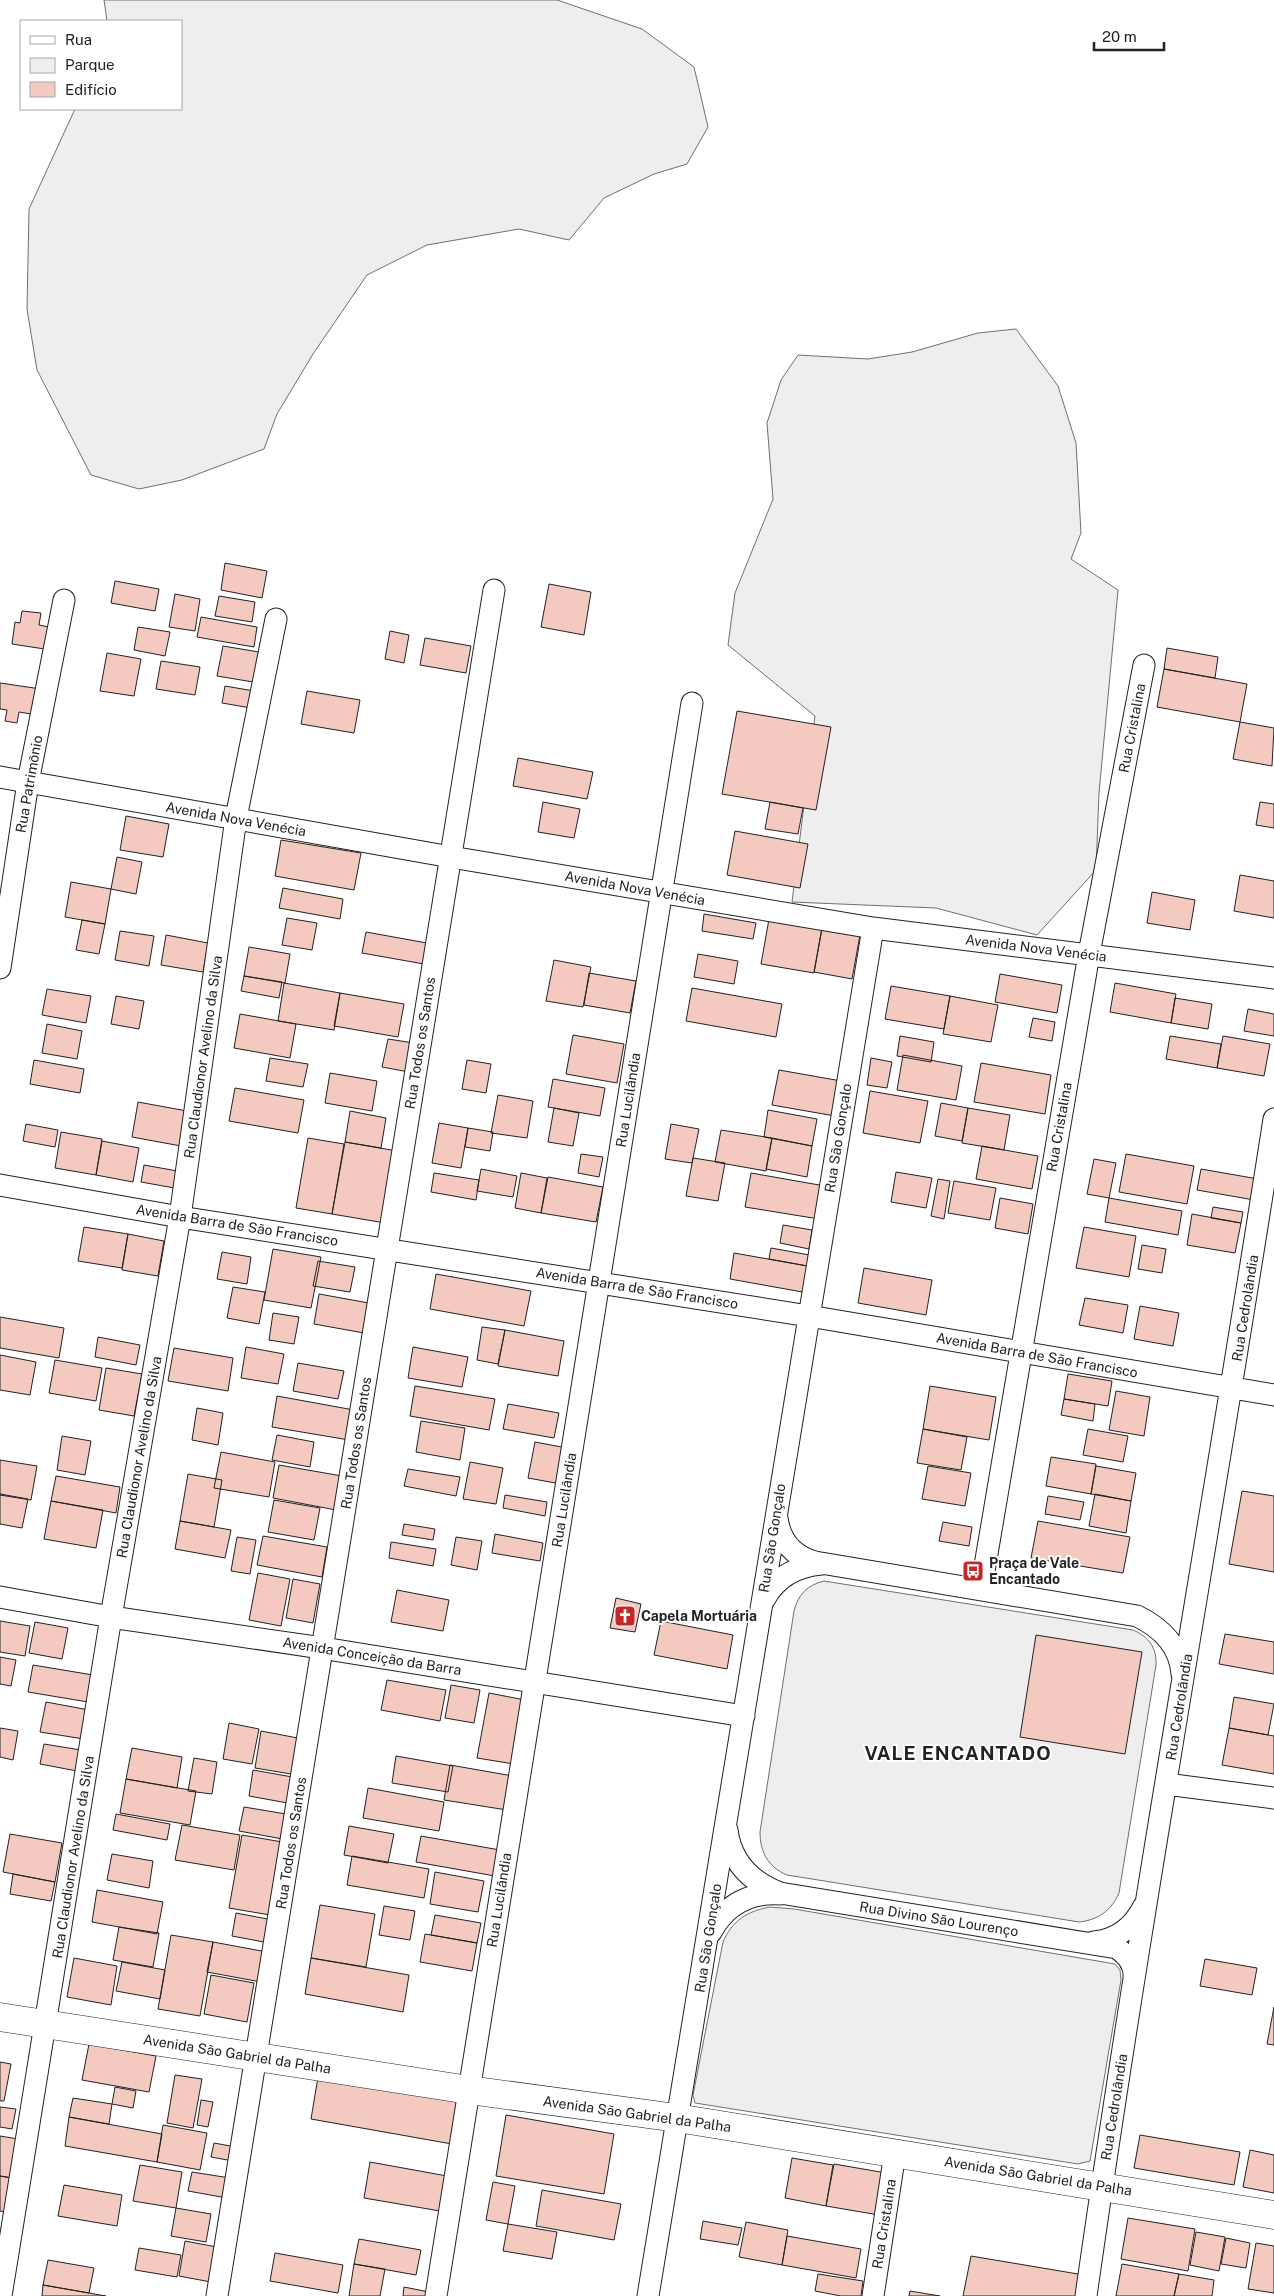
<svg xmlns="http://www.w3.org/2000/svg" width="1274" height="2296" font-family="'Public Sans',sans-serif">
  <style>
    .green { fill: #eee; stroke: #6f6f6f }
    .building { fill: #f3c9c0; stroke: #222 }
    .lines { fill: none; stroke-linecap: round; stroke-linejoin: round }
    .street-casing { stroke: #222; stroke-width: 23 }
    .secondary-casing { stroke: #222; stroke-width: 29 }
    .street { stroke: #fff; stroke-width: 21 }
    .secondary { stroke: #fff; stroke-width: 28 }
    .labels { text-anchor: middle; stroke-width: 4; stroke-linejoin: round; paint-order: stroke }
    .street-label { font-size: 14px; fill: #222; stroke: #fff }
    .poi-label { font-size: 14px; font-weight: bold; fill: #222; stroke: #fff; text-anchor: start }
    .district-label { font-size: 19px; font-weight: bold; letter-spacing: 1px; fill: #222; stroke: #fff }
  </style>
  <rect width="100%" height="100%" fill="#fff"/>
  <path class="green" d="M104,0H557L642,29L694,67L708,127L687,164L654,174L604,198L569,240L519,229L427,245L367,275L313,354L277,414L264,449L182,480L139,489L91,475L37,370L27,309L29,209L75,109H181V21H107Z
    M1016,329L1058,386L1076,443L1081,533L1071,559L1118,590L1099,793L1096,870L1037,935L936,908L792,902L815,716L728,645L735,593L773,499L767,423L781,380L798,355L868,359L912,352L978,333Z
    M824,1581L1133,1630C1149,1637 1157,1648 1156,1665L1119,1893C1111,1911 1098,1920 1079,1922L787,1875C768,1867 760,1852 760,1832L794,1611C798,1595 807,1585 824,1581Z
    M770,1907L794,1909L1115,1964L1120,1970L1121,1980L1090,2161L1078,2164L695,2103L693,2095L723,1942C732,1921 747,1911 770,1907Z"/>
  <path class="building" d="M225,563L267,571L262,598L221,590Z
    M115,581L159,589L155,611L111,603Z
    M549,584L591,592L584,635L541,627Z
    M175,594L200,599L195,631L169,627Z
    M219,596L255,602L252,622L215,616Z
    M22,611L41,613L39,625L54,628L51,650L12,644L15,622L20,623Z
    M201,617L257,627L254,647L197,637Z
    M138,627L170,632L165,656L134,650Z
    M390,631L409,635L404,663L385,659Z
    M425,638L471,646L466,673L420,665Z
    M223,646L265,653L259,683L217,676Z
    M1167,648L1218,657L1215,678L1164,669Z
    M107,653L141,659L134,696L100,691Z
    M161,661L200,667L195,695L156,689Z
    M1164,669L1247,684L1240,722L1157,707Z
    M0,683L41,689L37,715L19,712L17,723L5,721L7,710L0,709Z
    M225,686L260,692L257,709L222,703Z
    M307,691L360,700L354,733L301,724Z
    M737,711L831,727L816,810L722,794Z
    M1240,722L1274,728L1272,766L1233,759Z
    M518,758L593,772L587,799L513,786Z
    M543,802L580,809L574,838L538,832Z
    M770,802L803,808L798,834L765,829Z
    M1260,802L1274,804V828L1256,825Z
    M126,816L169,824L163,857L120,850Z
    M735,831L808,844L800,888L727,875Z
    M281,840L361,853L354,890L275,876Z
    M117,857L142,862L136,894L111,889Z
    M1240,875L1274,881V918L1234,911Z
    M71,882L111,889L105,924L65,917Z
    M283,888L343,899L340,919L279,908Z
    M1152,892L1195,900L1190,930L1147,923Z
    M704,914L756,923L753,939L702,931Z
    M287,918L317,923L312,950L282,945Z
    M769,919L822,928L814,973L761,964Z
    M82,920L105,924L99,954L76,950Z
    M822,928L860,935L852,979L814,972Z
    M120,931L154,936L149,966L115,960Z
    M366,932L427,943L424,964L362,953Z
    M166,935L208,943L203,972L161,965Z
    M249,947L290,954L285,983L244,976Z
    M698,954L738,961L734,984L694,977Z
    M554,960L591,967L583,1007L546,1001Z
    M589,973L636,981L630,1013L584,1005Z
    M1000,974L1062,985L1057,1013L995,1002Z
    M244,976L282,982L279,998L241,991Z
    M284,983L340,993L334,1030L278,1021Z
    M1115,983L1176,994L1171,1023L1110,1012Z
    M891,986L950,996L944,1029L885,1019Z
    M692,988L782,1004L776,1037L686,1021Z
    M47,989L91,996L86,1023L42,1015Z
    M340,993L404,1004L398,1037L334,1026Z
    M116,996L144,1001L139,1029L111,1024Z
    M950,996L998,1005L991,1042L943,1034Z
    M1175,998L1212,1004L1208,1029L1171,1023Z
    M1248,1009L1274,1014V1036L1244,1031Z
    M240,1014L296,1024L290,1058L234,1048Z
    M1033,1018L1055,1022L1052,1041L1029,1037Z
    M47,1024L82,1031L77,1059L42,1053Z
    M573,1035L624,1044L617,1083L566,1074Z
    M900,1036L934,1042L931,1062L897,1056Z
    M1170,1036L1221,1044L1217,1068L1166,1059Z
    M1223,1036L1270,1044L1264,1076L1217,1068Z
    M388,1039L414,1043L409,1072L382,1067Z
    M903,1055L962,1066L956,1100L897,1090Z
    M270,1058L308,1064L303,1087L266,1081Z
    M871,1058L892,1062L887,1088L867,1085Z
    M34,1060L84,1069L80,1093L30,1084Z
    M467,1060L491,1064L486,1093L462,1089Z
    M981,1063L1051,1075L1045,1114L974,1102Z
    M779,1070L847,1082L841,1117L772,1105Z
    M330,1073L377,1081L372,1111L325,1103Z
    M553,1079L605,1088L600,1116L548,1107Z
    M235,1088L304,1100L298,1133L229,1121Z
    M870,1091L928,1101L920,1143L863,1133Z
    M498,1095L533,1101L527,1138L491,1133Z
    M138,1102L187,1111L181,1146L132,1137Z
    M941,1103L968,1108L962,1141L935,1136Z
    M554,1108L579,1113L573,1146L548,1142Z
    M968,1108L1010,1115L1004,1150L962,1143Z
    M768,1110L817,1119L812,1146L764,1137Z
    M350,1111L386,1118L381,1148L345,1142Z
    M439,1123L468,1128L461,1168L432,1163Z
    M26,1124L58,1130L55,1147L23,1141Z
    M671,1124L699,1129L692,1163L665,1159Z
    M468,1128L493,1132L490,1151L465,1147Z
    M721,1130L772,1138L766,1171L715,1162Z
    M61,1132L102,1139L96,1175L55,1168Z
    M308,1138L344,1144L332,1214L296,1208Z
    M772,1138L812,1146L807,1177L766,1169Z
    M102,1141L139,1148L133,1182L96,1175Z
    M345,1142L397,1151L385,1223L332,1214Z
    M982,1146L1038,1156L1032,1189L976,1179Z
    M581,1154L603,1157L599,1177L578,1173Z
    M1126,1154L1194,1166L1187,1204L1119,1192Z
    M693,1158L725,1163L718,1201L686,1196Z
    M1094,1159L1116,1163L1109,1198L1087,1194Z
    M144,1165L183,1172L180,1189L141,1182Z
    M481,1169L517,1176L513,1197L477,1191Z
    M1201,1169L1264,1180L1260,1201L1197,1190Z
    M896,1172L932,1178L926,1208L891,1202Z
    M434,1173L479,1180L476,1200L431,1192Z
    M521,1173L547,1178L541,1213L515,1208Z
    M751,1173L825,1186L819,1219L745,1207Z
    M548,1177L603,1187L596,1222L541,1213Z
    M938,1179L950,1181L944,1219L931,1216Z
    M954,1181L996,1188L990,1220L948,1213Z
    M1000,1198L1033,1204L1028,1234L995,1228Z
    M1109,1198L1182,1211L1178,1235L1105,1222Z
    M1213,1207L1243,1212L1241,1223L1211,1218Z
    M1192,1214L1241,1223L1235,1253L1187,1245Z
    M783,1225L812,1230L809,1249L780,1243Z
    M84,1227L128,1234L122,1268L78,1261Z
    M1084,1227L1136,1236L1129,1277L1076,1268Z
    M128,1234L164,1241L158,1276L122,1270Z
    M1142,1245L1166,1249L1162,1273L1138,1269Z
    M771,1248L815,1256L813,1267L769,1259Z
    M273,1249L321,1257L311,1308L264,1300Z
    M222,1252L251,1257L247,1284L217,1279Z
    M734,1253L813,1267L808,1293L730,1279Z
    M318,1261L355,1267L350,1292L313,1286Z
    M864,1268L932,1280L926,1315L858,1303Z
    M436,1274L531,1291L524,1326L430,1309Z
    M233,1287L265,1292L259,1324L227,1318Z
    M319,1294L369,1303L364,1333L314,1324Z
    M1085,1298L1128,1305L1123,1333L1079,1325Z
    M1140,1306L1179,1313L1173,1346L1134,1339Z
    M273,1313L299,1317L294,1344L269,1340Z
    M0,1317L64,1328L59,1358L0,1348Z
    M482,1327L505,1330L498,1364L477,1360Z
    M505,1330L564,1341L558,1376L498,1366Z
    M98,1337L140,1345L136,1365L95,1357Z
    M246,1347L284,1354L278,1384L241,1378Z
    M413,1347L468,1357L462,1387L408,1378Z
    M174,1348L233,1358L228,1391L168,1381Z
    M0,1355L36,1362L30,1395L0,1390Z
    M55,1360L102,1368L96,1401L49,1393Z
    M298,1363L344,1371L338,1399L293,1391Z
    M106,1368L142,1374L134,1416L99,1410Z
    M1068,1374L1112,1381L1108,1406L1064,1399Z
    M415,1386L495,1399L489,1430L410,1416Z
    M930,1386L996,1397L989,1440L923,1429Z
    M1116,1391L1150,1397L1144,1436L1109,1430Z
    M277,1396L354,1410L349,1440L272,1427Z
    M1064,1399L1095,1404L1093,1421L1061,1415Z
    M508,1404L559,1413L554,1438L503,1429Z
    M197,1408L223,1413L218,1445L192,1440Z
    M421,1421L465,1428L460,1460L416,1452Z
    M923,1429L967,1437L961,1470L917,1463Z
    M1088,1429L1128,1436L1123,1462L1083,1455Z
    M277,1435L314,1442L310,1467L272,1460Z
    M62,1436L91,1441L85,1475L57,1470Z
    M535,1442L567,1448L561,1484L528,1478Z
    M221,1452L275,1462L269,1497L214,1488Z
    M1051,1457L1096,1464L1091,1494L1046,1486Z
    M0,1460L37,1466L31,1500L0,1495Z
    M470,1462L503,1468L496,1504L463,1499Z
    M279,1465L342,1476L336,1510L273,1498Z
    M928,1466L971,1473L965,1506L922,1499Z
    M1096,1466L1136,1473L1131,1501L1091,1494Z
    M408,1469L460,1477L456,1496L404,1486Z
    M188,1474L222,1480L214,1527L180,1521Z
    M56,1476L120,1487L116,1513L51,1501Z
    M1242,1491L1274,1496V1572L1229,1564Z
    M0,1494L28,1499L22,1528L0,1524Z
    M1095,1494L1131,1501L1126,1533L1089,1526Z
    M505,1495L547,1502L545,1516L503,1508Z
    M1048,1496L1084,1502L1080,1520L1045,1514Z
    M274,1500L320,1508L314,1540L268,1532Z
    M51,1501L103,1510L96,1548L44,1539Z
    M180,1521L231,1530L225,1558L175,1549Z
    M1038,1521L1130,1537L1123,1573L1031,1558Z
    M943,1522L972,1527L969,1546L939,1541Z
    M404,1524L435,1529L433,1540L402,1535Z
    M495,1534L543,1543L540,1561L492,1553Z
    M263,1536L327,1547L322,1577L257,1565Z
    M237,1537L256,1540L250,1574L231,1571Z
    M456,1537L482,1541L477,1570L451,1565Z
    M391,1542L436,1549L433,1566L389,1558Z
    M258,1573L290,1579L281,1626L249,1620Z
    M293,1579L320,1584L313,1623L286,1618Z
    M397,1590L449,1600L443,1631L391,1622Z
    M616,1598L641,1604L635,1632L610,1628Z
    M0,1621L30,1626L25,1656L0,1652Z
    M661,1621L733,1635L727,1669L654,1655Z
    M35,1622L68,1628L62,1659L29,1653Z
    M1225,1634L1274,1642V1674L1219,1664Z
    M1036,1635L1142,1652L1125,1754L1020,1737Z
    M0,1657L16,1660L11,1686L0,1684Z
    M33,1665L93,1675L88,1702L28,1692Z
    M387,1680L446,1690L440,1721L381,1710Z
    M451,1685L480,1690L474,1723L445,1718Z
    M489,1693L525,1700L514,1764L477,1758Z
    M1234,1697L1274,1704L1268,1735L1229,1728Z
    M46,1702L89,1710L84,1739L40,1732Z
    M229,1723L259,1729L252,1764L223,1759Z
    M0,1728L18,1731L13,1760L0,1757Z
    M1229,1728L1274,1736V1774L1222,1765Z
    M261,1731L303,1739L297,1775L255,1768Z
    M44,1744L81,1750L77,1771L40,1764Z
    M132,1748L182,1757L177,1788L126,1779Z
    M396,1756L453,1766L448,1792L392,1783Z
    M194,1758L217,1762L212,1794L188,1791Z
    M450,1765L513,1776L507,1810L444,1800Z
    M253,1770L298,1778L293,1804L249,1796Z
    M126,1779L196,1791L190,1825L120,1813Z
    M368,1788L444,1802L439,1831L363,1818Z
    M244,1807L292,1815L288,1840L239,1831Z
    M116,1814L170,1824L167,1840L113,1830Z
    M182,1825L240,1835L234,1870L175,1860Z
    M349,1826L394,1834L388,1863L344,1855Z
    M10,1834L62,1843L55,1882L3,1872Z
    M242,1835L288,1843L276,1916L229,1908Z
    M421,1836L500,1850L495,1876L416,1862Z
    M112,1854L153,1861L149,1888L107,1880Z
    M352,1856L429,1869L424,1898L347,1885Z
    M435,1872L484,1881L478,1912L430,1904Z
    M13,1874L55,1882L51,1901L10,1894Z
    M97,1890L163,1902L157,1934L92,1922Z
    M320,1905L375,1914L366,1967L311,1958Z
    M384,1906L415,1911L410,1940L379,1935Z
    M236,1913L273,1920L269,1943L232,1936Z
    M435,1915L481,1923L477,1943L431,1935Z
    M119,1927L159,1933L153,1967L113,1960Z
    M425,1934L477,1943L472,1971L420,1962Z
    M171,1935L213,1942L200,2016L158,2009Z
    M213,1942L267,1952L261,1982L207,1972Z
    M74,1958L117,1966L111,2005L67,1997Z
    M311,1958L409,1975L403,2012L305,1994Z
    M1205,1959L1257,1968L1252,1995L1200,1986Z
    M122,1962L165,1970L160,1999L116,1991Z
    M211,1975L254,1983L247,2022L204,2014Z
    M1274,2007V2045L1267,2044Z
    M89,2044L156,2056L149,2092L82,2080Z
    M0,2062L11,2064L4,2101H0Z
    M175,2075L202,2079L193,2128L167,2123Z
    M318,2077L459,2102L452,2144L311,2119Z
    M115,2087L136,2091L133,2108L112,2104Z
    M73,2098L112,2104L109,2124L69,2117Z
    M201,2100L213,2102L208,2127L197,2125Z
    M0,2107L16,2109L12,2129L0,2127Z
    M506,2115L614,2134L604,2194L496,2176Z
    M69,2117L162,2134L157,2162L65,2146Z
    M163,2125L207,2133L200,2170L157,2162Z
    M1140,2135L1240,2152L1234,2185L1134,2168Z
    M0,2136L18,2139L12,2178L0,2176Z
    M214,2143L236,2147L233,2161L211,2157Z
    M1250,2150L1274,2155V2193L1243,2187Z
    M792,2158L833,2165L826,2206L785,2198Z
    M370,2162L447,2176L440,2211L364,2198Z
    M834,2164L892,2174L885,2216L826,2206Z
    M140,2165L182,2172L176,2208L133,2201Z
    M192,2172L230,2178L227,2198L188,2191Z
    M0,2176L12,2178L6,2212L0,2211Z
    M493,2182L515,2186L508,2224L486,2220Z
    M64,2185L122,2195L117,2226L58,2216Z
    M542,2190L621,2204L614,2240L536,2226Z
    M176,2208L211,2214L206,2242L171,2236Z
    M1128,2218L1195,2229L1188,2271L1121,2259Z
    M703,2221L742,2228L738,2245L700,2239Z
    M746,2222L788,2230L782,2265L739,2257Z
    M508,2224L557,2232L552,2259L503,2251Z
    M1196,2232L1225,2237L1219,2271L1190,2265Z
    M787,2236L861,2249L856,2278L782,2265Z
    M1226,2238L1250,2243L1246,2268L1221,2264Z
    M359,2239L421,2250L416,2275L354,2264Z
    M185,2241L217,2247L211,2282L179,2276Z
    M1256,2243L1274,2246V2293L1248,2289Z
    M139,2248L181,2255L177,2277L135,2270Z
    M275,2253L343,2265L338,2293L270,2281Z
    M971,2256L1084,2275L1081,2296H963Z
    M48,2260L94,2268L89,2293L43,2285Z
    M354,2264L385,2269L380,2296H349Z
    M1122,2264L1179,2274L1174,2296H1116Z
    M818,2274L863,2281L861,2296H841L815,2291Z
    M1179,2274L1214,2280L1212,2296H1174Z
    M43,2285L106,2296H42Z
    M404,2287L434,2293L433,2296H403Z
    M910,2291L940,2296H909Z"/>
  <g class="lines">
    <g class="street-casing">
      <path id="street" d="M0,777L451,857L873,928L1274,978
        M0,968L28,782L64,600
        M0,1185L180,1217L809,1316L1274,1395
        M777,1518C780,1541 793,1556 815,1562L1137,1616C1160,1627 1180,1646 1182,1674
        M981,1589L1089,954L1144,665
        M0,1597L111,1617L322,1648L744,1716
        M764,1600C776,1577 797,1566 822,1564
        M1166,1784L1274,1798
        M727,1830C731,1862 751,1882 780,1893L1117,1948C1127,1955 1135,1964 1134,1977
        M711,1932C726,1904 750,1892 780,1894
        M1094,1942C1117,1940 1134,1926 1144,1906
        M1,2296L111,1617L180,1217L236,818L276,619
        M217,2296L494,590
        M436,2296L692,703
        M648,2296L873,928
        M873,2296L895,2153
        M1086,2296C1142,1903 1213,1512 1274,1119"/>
    </g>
    <g class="secondary-casing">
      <path id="secondary" d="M0,2017L469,2090L677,2118L1274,2215"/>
    </g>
    <use href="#street" class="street"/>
    <use href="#secondary" class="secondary"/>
  </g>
  <defs>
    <g id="bus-square" transform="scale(1.125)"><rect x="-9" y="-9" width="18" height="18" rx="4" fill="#c62828" stroke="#fff"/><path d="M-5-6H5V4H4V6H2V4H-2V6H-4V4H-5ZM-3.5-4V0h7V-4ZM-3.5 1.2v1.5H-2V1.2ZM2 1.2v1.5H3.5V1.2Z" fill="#fff"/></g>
    <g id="church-square" transform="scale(1.125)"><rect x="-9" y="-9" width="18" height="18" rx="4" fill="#c62828" stroke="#fff"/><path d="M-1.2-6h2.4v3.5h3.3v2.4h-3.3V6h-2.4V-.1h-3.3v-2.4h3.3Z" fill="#fff"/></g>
  </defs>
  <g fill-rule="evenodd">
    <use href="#bus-square" x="973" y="1571"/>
    <use href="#church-square" x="625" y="1616"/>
  </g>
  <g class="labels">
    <g class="street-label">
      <text transform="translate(1132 728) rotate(-79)" y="5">Rua Cristalina</text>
      <text transform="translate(29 784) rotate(-80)" y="5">Rua Patrimônio</text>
      <text transform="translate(236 819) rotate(10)" y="5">Avenida Nova Venécia</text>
      <text transform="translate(635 888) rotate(10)" y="5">Avenida Nova Venécia</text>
      <text transform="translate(1036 948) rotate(7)" y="5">Avenida Nova Venécia</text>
      <text transform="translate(420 1043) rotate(-81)" y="5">Rua Todos os Santos</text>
      <text transform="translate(203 1057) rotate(-82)" y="5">Rua Claudionor Avelino da Silva</text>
      <text transform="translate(628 1100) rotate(-81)" y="5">Rua Lucilândia</text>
      <text transform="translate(1059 1127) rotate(-80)" y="5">Rua Cristalina</text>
      <text transform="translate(838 1138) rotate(-81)" y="5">Rua São Gonçalo</text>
      <text transform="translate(237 1225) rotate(9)" y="5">Avenida Barra de São Francisco</text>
      <text transform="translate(637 1288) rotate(9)" y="5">Avenida Barra de São Francisco</text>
      <text transform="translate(1245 1308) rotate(-81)" y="5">Rua Cedrolândia</text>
      <text transform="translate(1037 1355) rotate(10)" y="5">Avenida Barra de São Francisco</text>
      <text transform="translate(356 1443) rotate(-81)" y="5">Rua Todos os Santos</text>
      <text transform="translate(139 1457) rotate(-80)" y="5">Rua Claudionor Avelino da Silva</text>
      <text transform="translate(564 1500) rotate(-81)" y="5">Rua Lucilândia</text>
      <text transform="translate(772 1538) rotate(-81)" y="5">Rua São Gonçalo</text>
      <text transform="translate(372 1656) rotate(9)" y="5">Avenida Conceição da Barra</text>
      <text transform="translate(1179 1707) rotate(-81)" y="5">Rua Cedrolândia</text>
      <text transform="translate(291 1843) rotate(-81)" y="5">Rua Todos os Santos</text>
      <text transform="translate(73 1857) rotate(-81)" y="5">Rua Claudionor Avelino da Silva</text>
      <text transform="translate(499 1900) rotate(-81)" y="5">Rua Lucilândia</text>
      <text transform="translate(939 1919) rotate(9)" y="5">Rua Divino São Lourenço</text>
      <text transform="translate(708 1938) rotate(-81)" y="5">Rua São Gonçalo</text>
      <text transform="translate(237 2054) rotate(9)" y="5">Avenida São Gabriel da Palha</text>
      <text transform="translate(1114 2107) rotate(-81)" y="5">Rua Cedrolândia</text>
      <text transform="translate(637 2114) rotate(8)" y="5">Avenida São Gabriel da Palha</text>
      <text transform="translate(1038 2176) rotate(9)" y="5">Avenida São Gabriel da Palha</text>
      <text transform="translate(884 2224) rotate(-81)" y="5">Rua Cristalina</text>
    </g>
    <g class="poi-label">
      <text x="989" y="1568">Praça de Vale<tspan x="989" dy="16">Encantado</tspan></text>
      <text x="641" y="1621">Capela Mortuária</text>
    </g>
    <g class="district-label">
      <text x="958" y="1760">VALE ENCANTADO</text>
    </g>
  </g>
  <rect x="20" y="20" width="162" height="90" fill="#ffffff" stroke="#a7a7a7"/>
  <rect x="30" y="36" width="25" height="8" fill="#ffffff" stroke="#a7a7a7"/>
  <text x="65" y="45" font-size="15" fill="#222222">Rua</text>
  <rect x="30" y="58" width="25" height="15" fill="#eeeeee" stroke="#a7a7a7"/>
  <text x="65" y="70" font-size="15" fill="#222222">Parque</text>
  <rect x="30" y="82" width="25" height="15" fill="#f3c9c0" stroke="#a7a7a7"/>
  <text x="65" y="95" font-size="15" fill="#222222">Edifício</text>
  <path d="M1094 42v8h70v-8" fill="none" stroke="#222222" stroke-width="2.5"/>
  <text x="1102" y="42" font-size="15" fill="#222222" stroke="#ffffff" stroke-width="4" paint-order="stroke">20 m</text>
</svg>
